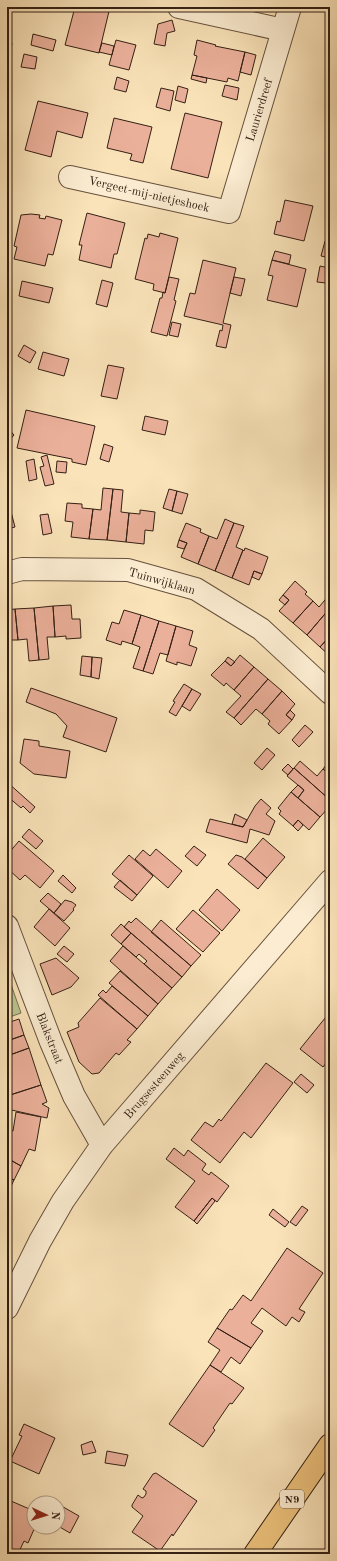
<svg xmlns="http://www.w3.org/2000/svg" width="337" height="1561" font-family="'Old Standard TT',serif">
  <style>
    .green { fill: #bac592; stroke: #777253 }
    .building { fill: #ebb09a; stroke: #342014 }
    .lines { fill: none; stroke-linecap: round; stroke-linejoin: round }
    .street-casing { stroke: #66513d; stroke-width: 24 }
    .primary-casing { stroke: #342014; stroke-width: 24 }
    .street { stroke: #fcedd2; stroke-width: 22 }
    .primary { stroke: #edc27c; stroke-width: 22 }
    .labels { text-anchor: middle; stroke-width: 4; stroke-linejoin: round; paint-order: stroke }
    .shield { fill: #fcedd2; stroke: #705e4d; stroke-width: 1 }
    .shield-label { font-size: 11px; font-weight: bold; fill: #342014 }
    .street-label { font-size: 12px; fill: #342014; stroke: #fcedd2 }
  </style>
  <rect width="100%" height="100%" fill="#fae3b9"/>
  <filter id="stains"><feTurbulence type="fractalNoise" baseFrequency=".005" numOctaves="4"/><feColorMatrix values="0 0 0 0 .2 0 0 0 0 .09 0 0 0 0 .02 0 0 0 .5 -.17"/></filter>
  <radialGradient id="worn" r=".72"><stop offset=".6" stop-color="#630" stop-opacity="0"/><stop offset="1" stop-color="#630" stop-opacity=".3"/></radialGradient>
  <path class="green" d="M7,973L21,1013L7,1018Z"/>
  <path class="building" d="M75,7H110L99,53L65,45Z
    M172,20L175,31L167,33L165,46L154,44L158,24Z
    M7,32H9L12,45L7,47Z
    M33,34L56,40L53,51L31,45Z
    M116,40L136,45L129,70L109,65Z
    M197,40L216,45L215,46L245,52L238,81L228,78L227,82L192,75L197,56L194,55Z
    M102,43L114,46L112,55L99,52Z
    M245,52L256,55L251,75L240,72Z
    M24,54L37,57L35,69L21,67Z
    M7,74H10L9,94L7,93Z
    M192,75L207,78L206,83L191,79Z
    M117,77L129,81L126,92L114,89Z
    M225,85L239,88L237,100L222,96Z
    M178,86L188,89L185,103L175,100Z
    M161,88L174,91L170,111L156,107Z
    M38,101L88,113L82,138L57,131L51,157L25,150Z
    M185,113L222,122L208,178L171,169Z
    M114,118L152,127L143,163L130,160L132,154L107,148Z
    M285,200L313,206L304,241L274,234L277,221L280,222Z
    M87,213L125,223L117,254H114L111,268L79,260L82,245H79Z
    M31,214L40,215L39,218L45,219L46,216L62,220L53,255L48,254L45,266L14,259L17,247L14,246L21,215Z
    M160,233L178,238L165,293L153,290L154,284L135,279L145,238L147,239L148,234L159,237Z
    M325,241L330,243V258L321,256Z
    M275,251L291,255L289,264L272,260Z
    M203,260L236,268L223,323L231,325L226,348L216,346L220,330L222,331L223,325L184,316L190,293L195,294Z
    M272,260L306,269L297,307L267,300L273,276L268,275Z
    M320,266L329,268L326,283L317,282Z
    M169,277L179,279L174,300L176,301L167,336L151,332L160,298H162L163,292L165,293Z
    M234,277L245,279L241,296L230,293Z
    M102,280L113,283L107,307L96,304Z
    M22,281L53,288L49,303L19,296Z
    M172,322L181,324L178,337L169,335Z
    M24,345L36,352L30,363L18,356Z
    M43,352L69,359L64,376L38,369Z
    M108,365L124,368L117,399L101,396Z
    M26,410L95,426L86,465L72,462V459L17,448Z
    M145,416L168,421L165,435L142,430Z
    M7,427L14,435L7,443Z
    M104,444L113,447L109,462L100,459Z
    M47,455L54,484L45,486L40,467L44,466L41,457Z
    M34,459L37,479L29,481L26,461Z
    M57,461L67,462L66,473L56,472Z
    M103,488L113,489L107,540L89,539L93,509L101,510Z
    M113,489L123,490L121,512L129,513L126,542L107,540Z
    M169,489L177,491L172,511L163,508Z
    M177,491L188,494L182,514L172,511Z
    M67,503L82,504V508L93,509L89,539L71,537L73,522L65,521Z
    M10,508L15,527L7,529V509Z
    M140,510L155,512L153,531L145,530L144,544L126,542L129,513L140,514Z
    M48,514L52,533L43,535L40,515Z
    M225,519L234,523L215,571L198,564L209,536L217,539Z
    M186,523L201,529L200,532L209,536L198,564L181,557L187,543L179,540Z
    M234,523L244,526L236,547L243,550L232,578L215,571Z
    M179,540L187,543L184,549L177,547Z
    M245,548L268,557L262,574L254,571L249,585L232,578L243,550L244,551Z
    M254,571L262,574L259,580L252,577Z
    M295,581L307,592L305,594L313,601L293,623L279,611L289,600L283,595Z
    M330,594V608L307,635L293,623L313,601L319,607Z
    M283,595L289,600L285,605L279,600Z
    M71,605L72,619H80L81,638L66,639V636L55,637L53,606Z
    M53,606L55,637H47L49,659L39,660L34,608Z
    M34,608L39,660L29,661L27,639L18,640L15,609Z
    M330,608V636L320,647L307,635Z
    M15,609L18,640H9V644H7V610Z
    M124,610L141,615L132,644L122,641L121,645L106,640L112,622L119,624Z
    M141,615L159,621L143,671L133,668L140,647L132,644Z
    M159,621L176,626L168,655L160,653L153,674L143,671Z
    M176,626L193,631L189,645L197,648L191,666L177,662V665L166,661Z
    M330,636V656L320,647Z
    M240,655L254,667L234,690L226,683L224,686L211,675L225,661L231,666Z
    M82,656L92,657L91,677L80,675Z
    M92,657L102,658L99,679L91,677Z
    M228,657L235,662L231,666L225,661Z
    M254,667L268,679L234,718L226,712L241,696L234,690Z
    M268,679L282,691L262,714L256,709L241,725L234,718Z
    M184,684L192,689L176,716L169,712L175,702L173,701Z
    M31,688L117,718L106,752L63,737L67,726L56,714L26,702Z
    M192,689L201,694L190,711L182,706Z
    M282,691L295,704L286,715L292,720L279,734L268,724L270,721L262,714Z
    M290,710L295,715L292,720L286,715Z
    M305,725L313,732L299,747L292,740Z
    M24,739L39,741V746L70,751L66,778L34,774L20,763Z
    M267,748L275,755L262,770L254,763Z
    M330,757V775L323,769L329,761L328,759Z
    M300,761L317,776L323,769L330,775V800L294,768Z
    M288,764L293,769L288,775L282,770Z
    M294,768L330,800V806L320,817L298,798L304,790L287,776Z
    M7,782L35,807L30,813L23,806L21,808L7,796Z
    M298,785L304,790L298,798L291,792Z
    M291,792L320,817L309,830L298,820L293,826L279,814L281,811L278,808Z
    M261,799L271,808L266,814L275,821L269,835L250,829L247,843L206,832L210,819L243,827L255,806Z
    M235,814L247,820L243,827L232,824Z
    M298,820L303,825L298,831L293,826Z
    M29,829L43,841L36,849L22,837Z
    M263,838L285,857L267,878L245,859Z
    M19,841L54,871L40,888L25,875L20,880L7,868V855Z
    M194,846L206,855L197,866L185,856Z
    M156,849L182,871L168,888L135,859L143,850L150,856Z
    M129,855L153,876L137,895L112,874Z
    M236,855L242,857L267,878L258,889L228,864Z
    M63,875L76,888L72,893L58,881Z
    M120,880L137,895L132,901L114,887Z
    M217,889L240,910L222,931L199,910Z
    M48,893L61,904L54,913L40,901Z
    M65,900L72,902L76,905L73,909L74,910L64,921L54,913Z
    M49,909L70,928L55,946L34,927Z
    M193,910L220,933L203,952L176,929Z
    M136,918L191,966L182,977L124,927L129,921L131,923Z
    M161,920L201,955L191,966L151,932Z
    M121,924L131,933L121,944L111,935Z
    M131,933L182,977L172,988L144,964L147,961L139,954L136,957L121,944Z
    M64,946L74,954L67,962L57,954Z
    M123,946L172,988L158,1004L110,961Z
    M56,958L79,978L71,987L52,995L40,964Z
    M120,971L158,1004L148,1016L109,983Z
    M112,986L148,1016L137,1029L98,995L103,990L106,993Z
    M100,998L137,1029L127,1040L131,1042L119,1055L116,1053L99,1073L92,1074L79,1062L67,1032L79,1027L78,1023Z
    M330,1012V1053L328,1056L330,1058L323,1067L300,1049Z
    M19,1019L24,1035L7,1041V1023Z
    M24,1035L29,1048L7,1056V1041Z
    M29,1048L41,1085L7,1096V1056Z
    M266,1063L293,1083L251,1138L244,1132L220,1163L191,1140L205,1122L213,1127L219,1119L221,1121Z
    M301,1074L314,1085L307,1093L294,1082Z
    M41,1085L47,1102L42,1104L49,1108L47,1118L7,1109V1096Z
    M16,1112L41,1117L35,1151L29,1149L21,1166L7,1158V1123H9L8,1130L13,1131Z
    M174,1148L184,1156L188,1150L206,1164L202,1170L209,1175L211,1172L229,1186L217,1202L212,1198L194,1221L175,1207L195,1181L166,1159Z
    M7,1158L21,1166L14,1180L7,1177Z
    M7,1177L14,1180L7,1195Z
    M212,1198L215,1201L197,1224L194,1221Z
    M302,1206L308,1210L296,1226L290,1222Z
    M273,1209L289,1222L285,1227L269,1215Z
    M287,1248L323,1273L299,1309L305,1312L299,1322L292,1317L286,1326L262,1308L251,1323L263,1331L251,1348L217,1328L230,1309L232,1310L243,1295L251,1301Z
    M217,1328L251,1348L240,1364L231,1357L221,1372L210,1365L220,1350L208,1342Z
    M210,1365L244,1388L232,1404L230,1403L213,1428L215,1430L203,1447L169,1424Z
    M24,1424L55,1438L39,1474L10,1461L22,1436L19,1435Z
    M92,1441L96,1452L83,1455L81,1445Z
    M107,1451L128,1455L125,1466L105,1463Z
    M156,1473L197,1501L173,1536L172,1534L160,1551L132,1532L143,1516L132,1507V1505L138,1495L142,1498L144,1497L146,1494V1491L143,1489L153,1474Z
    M11,1501L34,1511L35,1527L28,1543L24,1541L18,1554H7V1530L9,1526L7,1525V1510Z
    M58,1504L79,1516L70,1533L58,1526Z"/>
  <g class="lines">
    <g class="street-casing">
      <path id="street" d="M179,7L283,30
        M70,177L229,212L290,7
        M7,573L22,569L128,570L196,589L261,629L330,693
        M7,926L51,1042L74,1096L102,1145
        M7,1308L40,1241L63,1201L102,1145L330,881"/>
    </g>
    <g class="primary-casing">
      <path id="primary" d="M255,1554L330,1445"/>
    </g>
    <use href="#street" class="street"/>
    <use href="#primary" class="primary"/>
  </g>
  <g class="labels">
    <rect class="shield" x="280" y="1490" width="24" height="18" rx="3"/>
    <g class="shield-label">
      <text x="292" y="1503">N9</text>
    </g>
    <g class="street-label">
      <text transform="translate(259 110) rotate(-73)" y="4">Laurierdreef</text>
      <text transform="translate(149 194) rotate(13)" y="4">Vergeet-mij-nietjeshoek</text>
      <text transform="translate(162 581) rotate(16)" y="4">Tuinwijklaan</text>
      <text transform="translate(50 1038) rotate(68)" y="4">Blakstraat</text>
      <text transform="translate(154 1085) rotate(-49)" y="4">Brugsesteenweg</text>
    </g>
  </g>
  <rect width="337" height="1561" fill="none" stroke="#fae3b9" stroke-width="24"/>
  <rect x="8" y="8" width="321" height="1545" fill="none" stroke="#342014" stroke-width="2"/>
  <rect x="12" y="12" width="313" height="1537" fill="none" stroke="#342014"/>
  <g transform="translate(46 1515) rotate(94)"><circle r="19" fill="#fcedd2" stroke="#ac9b86"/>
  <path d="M0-3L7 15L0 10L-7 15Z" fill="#8f2418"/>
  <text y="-6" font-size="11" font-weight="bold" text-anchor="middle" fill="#342014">N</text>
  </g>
  <rect width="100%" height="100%" filter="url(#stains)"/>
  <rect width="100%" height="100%" fill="url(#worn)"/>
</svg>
